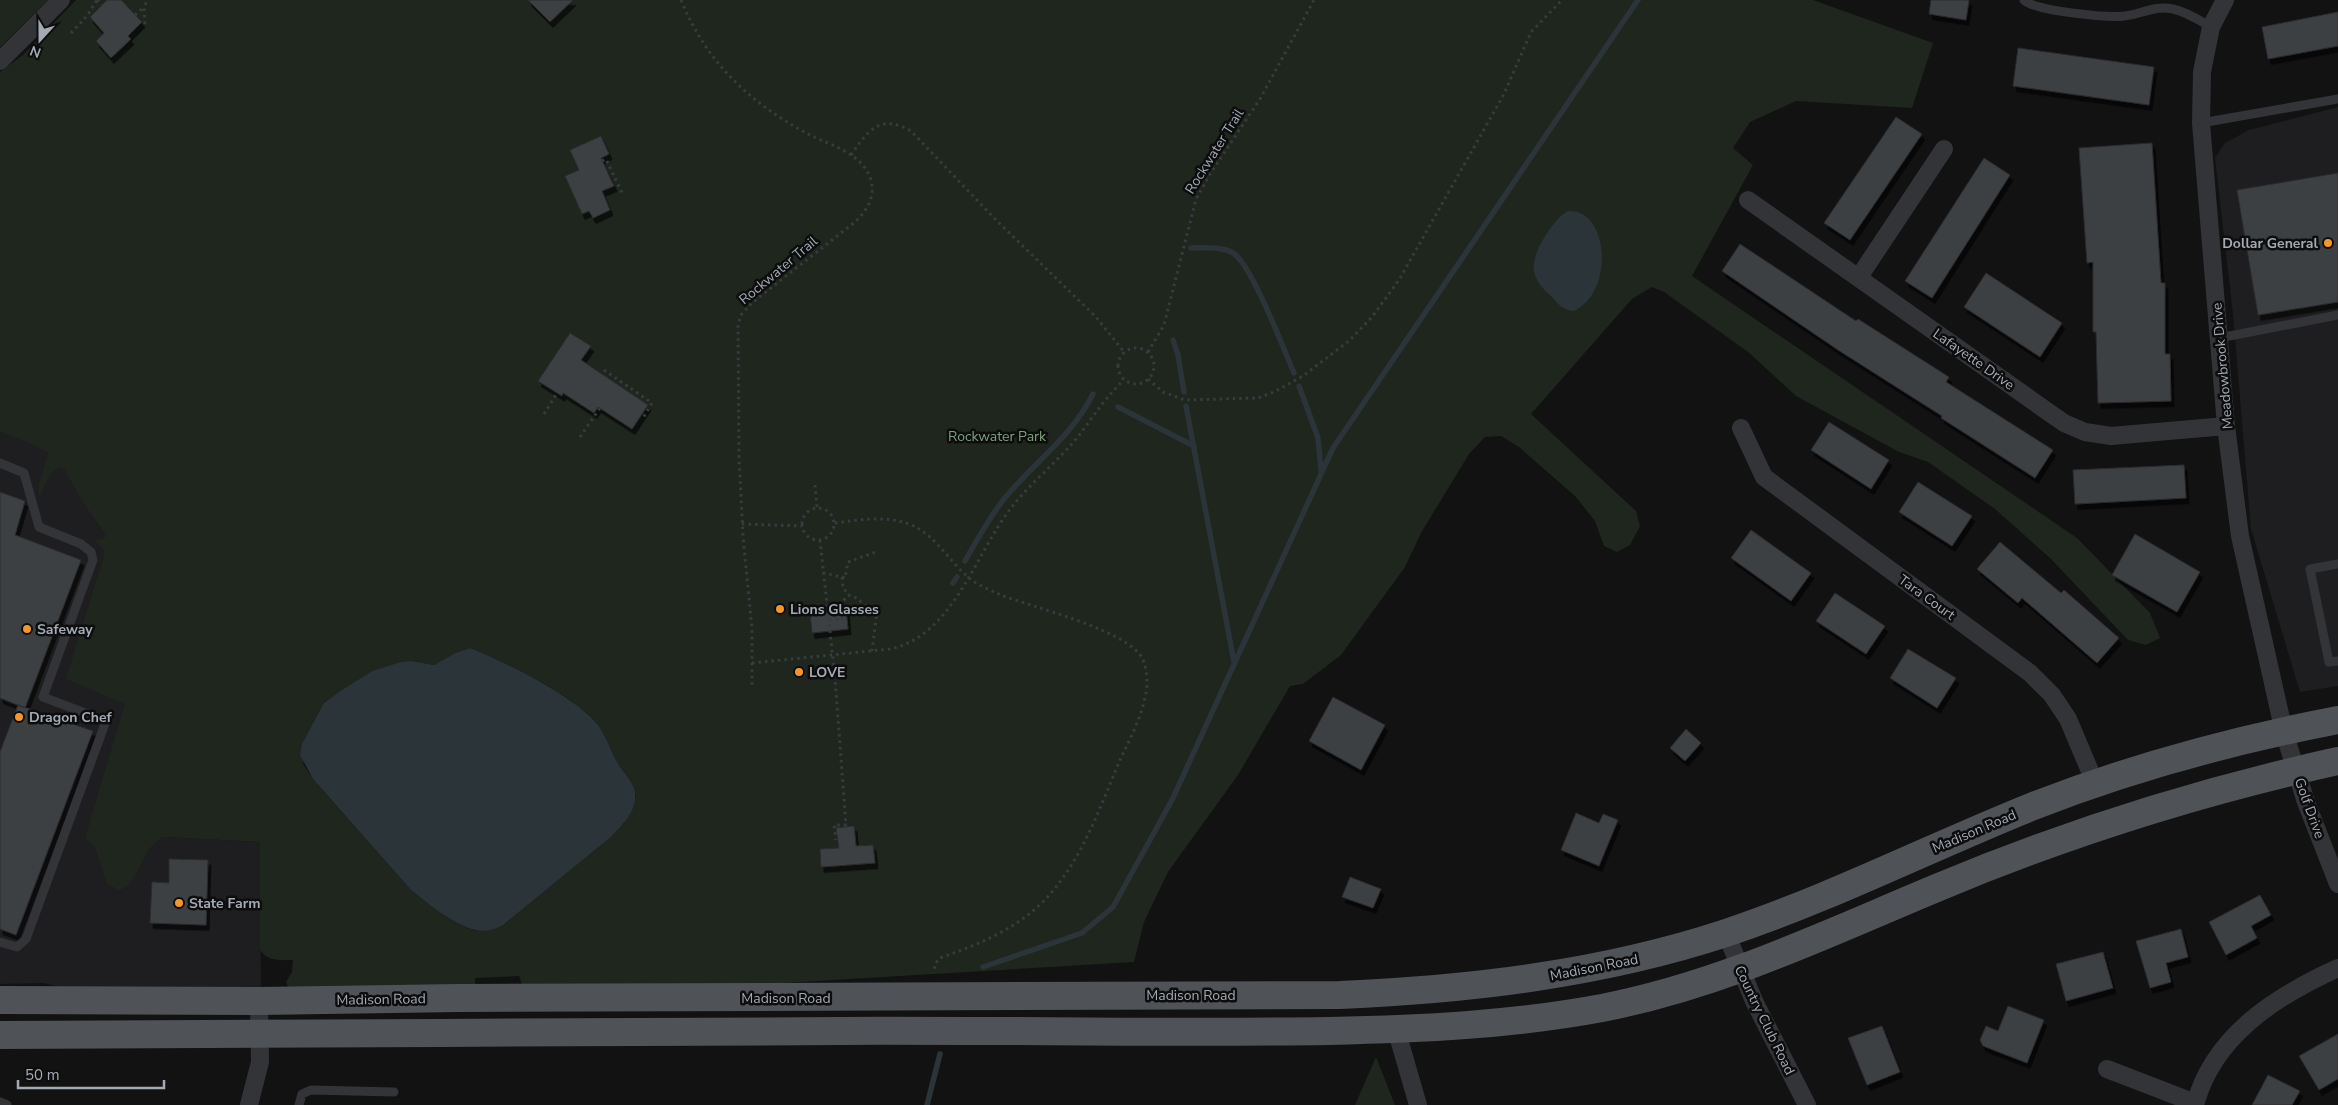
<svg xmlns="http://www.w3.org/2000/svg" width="2338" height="1105" font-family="'Nunito Sans',sans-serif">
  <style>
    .built { fill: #1e1e20 }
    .green { fill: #1e261e; fill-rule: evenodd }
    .water { fill: #2a3439 }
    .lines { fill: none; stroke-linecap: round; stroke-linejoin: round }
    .stream { stroke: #2a3439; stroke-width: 5.5 }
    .building { fill: #3e4043; stroke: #2c2c2f; filter: url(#shadow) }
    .path { stroke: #393b3f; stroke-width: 3; stroke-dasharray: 2.5 4; stroke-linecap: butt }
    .lane { stroke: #333438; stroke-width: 9 }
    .street { stroke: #333438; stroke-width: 18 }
    .primary { stroke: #4f5257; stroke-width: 28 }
    .poi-dot { fill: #f59628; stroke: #0d0d0e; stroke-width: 2 }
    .labels { text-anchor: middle; stroke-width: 5; stroke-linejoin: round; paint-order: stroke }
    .street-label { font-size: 14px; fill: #a3aab4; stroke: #0d0d0e }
    .poi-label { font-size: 14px; font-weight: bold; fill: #a3aab4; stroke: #0d0d0e; text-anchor: start }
    .park-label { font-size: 14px; fill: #7ca079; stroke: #0d0d0e }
  </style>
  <defs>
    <filter id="shadow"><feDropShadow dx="3" dy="5.5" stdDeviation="0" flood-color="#0009"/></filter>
  </defs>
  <rect width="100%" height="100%" fill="#121213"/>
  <path class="built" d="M2338,107V686L2300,692L2251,529L2233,314L2215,158L2225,143L2249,130Z
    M0,407L196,563L87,833L260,842L261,991L82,993L44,983L0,984Z"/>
  <path class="green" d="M0,0H48L0,47Z
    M76,0H1813L1933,43L1912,108L1796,101L1750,122L1733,148L1753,165L1692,276L2077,538L2150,613L2160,638L2146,645L2128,640L2051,559L1995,509L1928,462L1899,452L1796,396L1748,352L1664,292L1652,287L1632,299L1531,414L1636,511L1640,526L1630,545L1617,552L1604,546L1595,521L1575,496L1519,447L1501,436L1485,437L1469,454L1421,533L1405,567L1341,655L1303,684L1290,686L1238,775L1168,872L1144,922L1134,962L715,987H523L519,976L475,978V985L289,989L286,982L292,972L293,960C280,960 269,962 260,950V842L162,837C158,840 153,844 150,848C140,861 136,886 119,890L107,884L95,847L85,838L125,704L66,679L104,556V550L95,541L105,538V533L86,507L64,469L59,467C49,472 43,488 40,499L38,487L48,453L30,443L0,431V72L23,55ZM470,648C504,661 577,697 598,725C607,737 610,750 617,763C624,774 632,783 636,796L624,823L611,837L502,926C496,927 489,930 483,931C464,933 425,902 411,890L313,779L303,764L324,703L340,691L372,671L412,661L434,665L455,653Z
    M1376,1057L1395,1105H1355Z"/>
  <path class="water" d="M1568,211C1609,208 1615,292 1574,311C1563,310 1559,305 1552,297C1544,290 1537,283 1534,272C1530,255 1553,219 1568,211Z
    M470,648C504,661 576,697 598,725C607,737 610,750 617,762C621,770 628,776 632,784C643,804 624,824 611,837L502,926C496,928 490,931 483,931C461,931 428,904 411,890L313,779L300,755L302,744L324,703L340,691L372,671L401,662L412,661L434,665L455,653Z"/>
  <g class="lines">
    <path class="stream" d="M1191,248C1205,248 1221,246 1233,253C1251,263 1284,350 1294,373
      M1173,340L1178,355L1184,392
      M1299,386L1318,438L1321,470
      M1186,406L1234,662
      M1118,407L1194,446
      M965,561C977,540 989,518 1004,499C1035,461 1070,439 1093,394
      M953,583L957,577
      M983,967L1082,933L1113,907L1172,800L1333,448L1638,0
      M927,1105L940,1054"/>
  </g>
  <path class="building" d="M107,0H121L142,22L128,36L131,39L111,58L96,41L104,33L90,17Z
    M528,0H573L550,22Z
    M1931,0H1969L1966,20L1929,14Z
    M2338,12V46L2268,59L2262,27Z
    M2018,48L2154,67L2149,105L2013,86Z
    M1896,117L1922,134L1850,240L1824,223Z
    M601,136L609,154L601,158L614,186L602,191L610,210L593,218L589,211L582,214L565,176L579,170L570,150Z
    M2152,143L2161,283H2165V354H2170L2171,401L2098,403L2096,332H2093V262L2087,263L2079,148Z
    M1984,158L2010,175L1932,298L1905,281Z
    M2338,173V302L2258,315L2237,190Z
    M1740,244L1856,321L1858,319L1949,377L1946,382L2053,450L2035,478L1941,418L1942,416L1838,350L1722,271Z
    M1986,273L2062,323L2040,357L1964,307Z
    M570,333L591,346L581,360L648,405L632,429L598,407L594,413L563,393L562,396L538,381Z
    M1829,422L1889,460L1871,489L1811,450Z
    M2184,465L2186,498L2075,504L2073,470Z
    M1918,482L1972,516L1952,546L1899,512Z
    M0,492L25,501L15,535L81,560L25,708L0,698Z
    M1751,530L1811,573L1791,601L1731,558Z
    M2135,534L2200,572L2177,612L2112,575Z
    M2000,542L2061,593L2064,590L2119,638L2097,663L2022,598L2018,603L1977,569Z
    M1835,593L1885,626L1866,654L1816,621Z
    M846,608L848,629L812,633L810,612Z
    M1908,649L1956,678L1937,708L1890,678Z
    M1333,697L1385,725L1361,770L1309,741Z
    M18,705L93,731L16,935L0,929V752Z
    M1686,729L1701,743L1685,761L1670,748Z
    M1576,813L1599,823L1603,814L1618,820L1599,866L1561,850Z
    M854,826L856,846L873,845L875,863L821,867L820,849L839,848L836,828Z
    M169,859L208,860L206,925L150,923L152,882L169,883Z
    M1350,877L1381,889L1373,908L1342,897Z
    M2260,895L2271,915L2251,926L2257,938L2226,955L2209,922Z
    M2181,929L2188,957L2166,963L2171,982L2150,988L2136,941Z
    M2103,952L2113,988L2066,1001L2056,964Z
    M2008,1006L2044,1020L2027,1063L1983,1046L1980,1040L1986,1026L1998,1031Z
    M1882,1026L1900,1072L1867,1085L1848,1038Z
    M2338,1034V1079L2319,1090L2299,1056Z
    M2268,1075L2300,1091L2292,1105H2252Z"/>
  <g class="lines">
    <path class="path" d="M97,0L102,5
      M681,0C707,63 748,101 806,133C825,143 852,150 865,168C879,188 871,207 855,222L753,302L741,315L738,325L739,457L743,536L752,629V685
      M135,15L143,8
      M145,24L144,8L147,0
      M71,33L87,16L97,0
      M851,155C868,131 879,113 911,131L996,220L1096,317L1124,352
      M602,161L606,159L623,195
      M1118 366a18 18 0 1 1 36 0a18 18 0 1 1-36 0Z
      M1148,352L1164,325L1196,199L1210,174L1260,99L1314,0
      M604,370L652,403L643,418
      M1148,379L1163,392L1185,400L1258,398L1276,391L1303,376L1350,340L1372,317L1399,280L1504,94L1531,32L1562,0
      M544,414L557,393
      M580,437L602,405
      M815,485L817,508
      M802 524a16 16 0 1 1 32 0a16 16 0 1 1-32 0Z
      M835,523C860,520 885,515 909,524C935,534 948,560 968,577C977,585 990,590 1001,595C1031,607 1132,631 1143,660C1147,670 1148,683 1146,693C1142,716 1130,739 1120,760C1098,812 1078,872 1034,910C1007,933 974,946 940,958L935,964L934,973
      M742,524L802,526
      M820,540L835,678L846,825H834L836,840
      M823,573L842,577L843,587L848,595C861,597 864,609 877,611L872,651
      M842,577L845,578L848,562L876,552
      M829,620L842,619L841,604L848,595
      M752,663L890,649C953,636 975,554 1011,508C1029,485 1052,466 1071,445C1090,423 1103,399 1124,380"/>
    <path class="lane" d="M2024,0C2035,11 2107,18 2125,16C2142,14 2155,5 2173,9C2187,12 2199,20 2211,27
      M2201,123L2338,99
      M2219,338L2338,315
      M0,463L24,473L39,527L81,544L91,552L93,560L43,697L106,721L26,939L17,947L0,942
      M2338,564L2310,569L2329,662L2338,661
      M0,1102L7,1105
      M299,1105L302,1094L311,1090L394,1092"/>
    <path class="street" d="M2225,0L2211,27L2202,72L2201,123L2226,426L2240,536L2284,732L2306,802L2338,884
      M0,61L61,0
      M1748,200L2064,423L2085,432L2111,436L2226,426
      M1859,277L1944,149
      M1741,428L1764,477L2030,673L2052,695L2068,719L2095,783
      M1726,933L1754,1001L1807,1105
      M1396,1029L1418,1105
      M2107,1069L2195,1103
      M249,1105L260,1062L259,1001
      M2195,1105C2213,1036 2276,996 2338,968"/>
    <path class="primary" d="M0,1000L259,1001L459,998L1340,995C1472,989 1601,974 1726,933C1831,898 1929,848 2031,807C2130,768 2234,740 2338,720
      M0,1035C323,1035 646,1030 969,1031C1089,1031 1209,1033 1328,1031C1420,1029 1511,1025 1602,1008C1721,985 1828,933 1939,887C2068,833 2202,791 2338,761"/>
  </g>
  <g class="poi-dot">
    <circle cx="2328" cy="243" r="5"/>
    <circle cx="780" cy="609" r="5"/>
    <circle cx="27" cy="629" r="5"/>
    <circle cx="799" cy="672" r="5"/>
    <circle cx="19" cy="717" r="5"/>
    <circle cx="179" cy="903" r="5"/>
  </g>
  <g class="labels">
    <g class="street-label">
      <text transform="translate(1214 151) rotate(-58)" y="5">Rockwater Trail</text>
      <text transform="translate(778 270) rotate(-40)" y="5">Rockwater Trail</text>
      <text transform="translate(1974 359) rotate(35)" y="5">Lafayette Drive</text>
      <text transform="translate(2222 366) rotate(-95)" y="5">Meadowbrook Drive</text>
      <text transform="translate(1927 597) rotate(36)" y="5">Tara Court</text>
      <text transform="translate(2310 808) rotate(70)" y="5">Golf Drive</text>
      <text transform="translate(1974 831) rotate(-23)" y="5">Madison Road</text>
      <text transform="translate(1594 967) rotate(-11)" y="5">Madison Road</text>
      <text x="1191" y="1000">Madison Road</text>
      <text x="786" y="1003">Madison Road</text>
      <text transform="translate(381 999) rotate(-1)" y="5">Madison Road</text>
      <text transform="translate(1765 1020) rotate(64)" y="5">Country Club Road</text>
    </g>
    <g class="poi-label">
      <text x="2318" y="248" text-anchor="end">Dollar General</text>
      <text x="790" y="614">Lions Glasses</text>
      <text x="37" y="634">Safeway</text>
      <text x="809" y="677">LOVE</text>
      <text x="29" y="722">Dragon Chef</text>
      <text x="189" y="908">State Farm</text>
    </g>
    <g class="park-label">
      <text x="997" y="441">Rockwater Park</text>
    </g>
  </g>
  <g transform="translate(40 40) rotate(201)" stroke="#0d0d0e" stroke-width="4" paint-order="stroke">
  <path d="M0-4L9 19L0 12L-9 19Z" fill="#a3aab4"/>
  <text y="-8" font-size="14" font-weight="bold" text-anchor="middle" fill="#a3aab4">N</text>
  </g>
  <path d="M18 1080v8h146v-8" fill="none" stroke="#a3aab4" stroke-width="2.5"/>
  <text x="25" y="1080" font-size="15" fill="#a3aab4" stroke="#0d0d0e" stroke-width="4" paint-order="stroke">50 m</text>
</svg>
